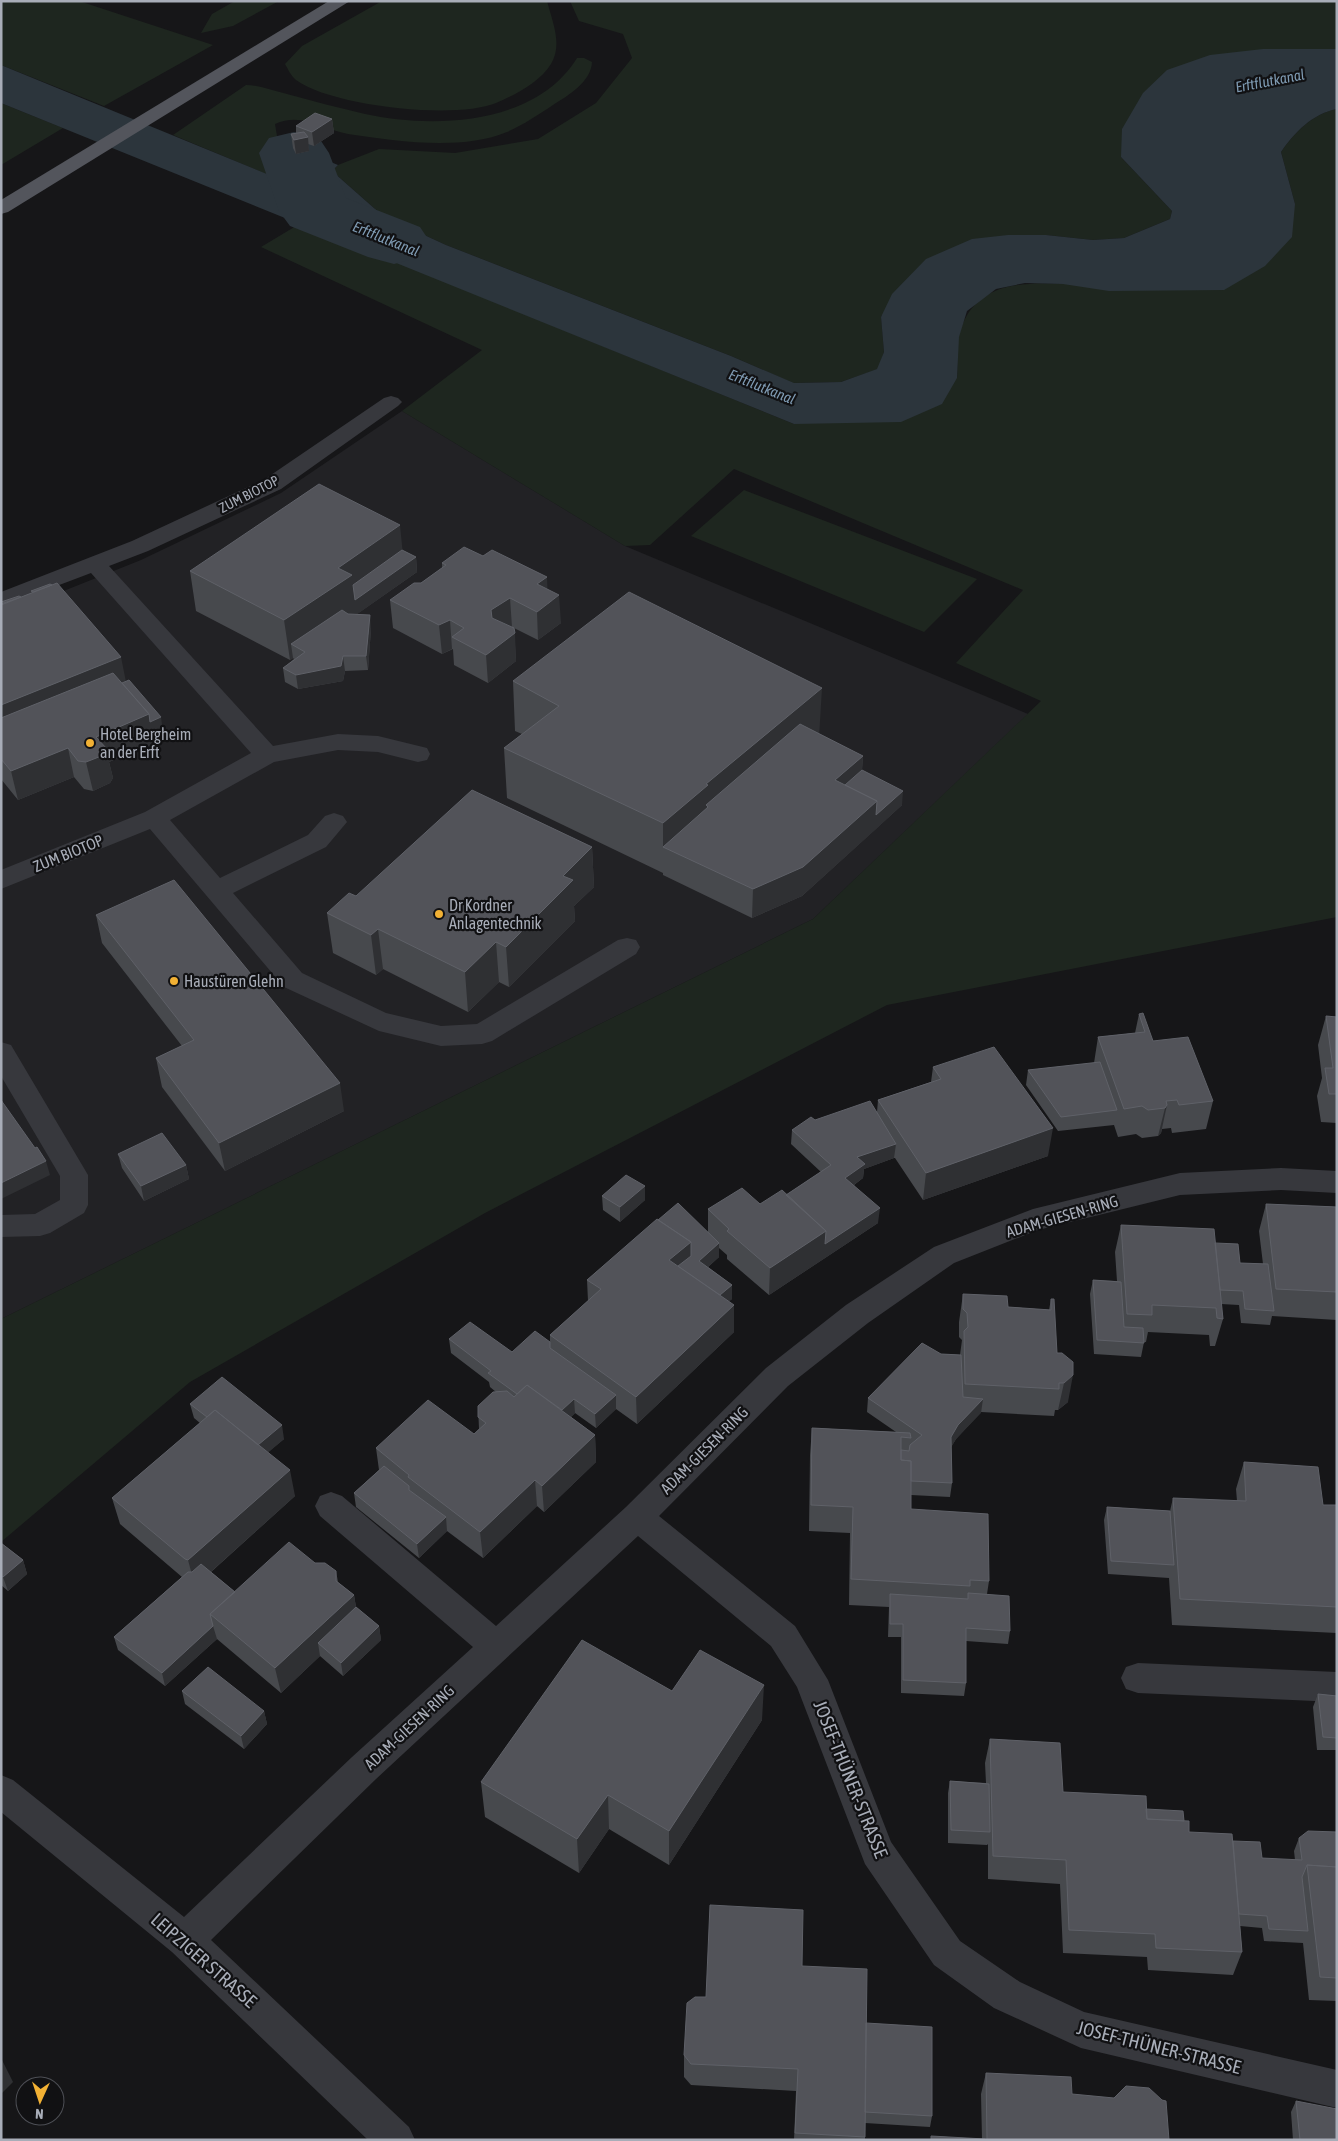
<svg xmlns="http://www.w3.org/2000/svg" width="1338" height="2141" font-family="'Asap Condensed',sans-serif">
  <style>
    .built { fill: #222225 }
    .green { fill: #1e261f }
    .water { fill: #2c353c }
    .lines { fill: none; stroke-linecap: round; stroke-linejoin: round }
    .river { fill: #2c353c; fill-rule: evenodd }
    .minor { fill: #37383d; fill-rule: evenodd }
    .major { fill: #53555c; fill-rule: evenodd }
    .wall { fill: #47494d }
    .shaded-wall { fill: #2f3033 }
    .building { fill: #525359; stroke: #5f6168 }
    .poi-dot { fill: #f2b134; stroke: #111113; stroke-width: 2 }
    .labels { text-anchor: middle; stroke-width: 4.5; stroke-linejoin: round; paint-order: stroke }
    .far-street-label { font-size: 14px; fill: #a8adb8; stroke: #111113 }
    .far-water-label { font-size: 15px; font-style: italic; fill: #7f9bb3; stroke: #111113 }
    .poi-label { font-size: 16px; fill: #a8adb8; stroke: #111113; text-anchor: start }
    .street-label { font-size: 16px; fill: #a8adb8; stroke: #111113 }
    .near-street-label { font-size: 19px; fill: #a8adb8; stroke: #111113 }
  </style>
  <rect width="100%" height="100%" fill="#161618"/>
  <path class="built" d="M402,411L625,546L1028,714L813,919L1,1319V616L141,560L281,493Z"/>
  <path class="green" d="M1,1H79L213,45L104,106L1,65Z
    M235,1H279L233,26L201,33L212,14Z
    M382,1H547C552,21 563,44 551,64C540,82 515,95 496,103C455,120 331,106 296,80C291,76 288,69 285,64L302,46Z
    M570,1H1337V49H1263L1121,157L1172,211L1170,219L1124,238L1093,240L1046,235L881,316L884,352L878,369L841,382L793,383L731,356L446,245L383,216L332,171L338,165L379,149L455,153L538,139L596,103L632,58L623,34L579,21Z
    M577,58H584L592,62C591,82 569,95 553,105C538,115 523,125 507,132C462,151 395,141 348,134C322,129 302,112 275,124L281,160L290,184L173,135L246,85C260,85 273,91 287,94C313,101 339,108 365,114C434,129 536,125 577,58Z
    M1,103L63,128L1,165Z
    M1337,109V917L887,1005L485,1213L190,1382L1,1542V1319L813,919L1041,701L956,663L1023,590L734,469L650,545L625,546L402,411L482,350L261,247L301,223L794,424L957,378C958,364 956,348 959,335C973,283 1018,282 1063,284L1295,204L1281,152C1295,132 1312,114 1337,109Z
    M744,490L977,579L924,632L691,536Z"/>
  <path class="water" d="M1263,49H1337V109C1312,114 1295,132 1281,152L1295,204L1292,237L1265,266L1224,290L1109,291L1063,284L1025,283L996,289L967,311L959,337L957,378L942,404L901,422L794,424L1,103V65L289,183L280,159L311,154L338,165L332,171L383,216L446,245L731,356L794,383L841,382L877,369L884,352L881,317L892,294L926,259L972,239L1008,235H1046L1093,240L1124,238L1170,219L1172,211L1121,157L1122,129L1143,93L1167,70L1210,55Z"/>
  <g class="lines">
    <path class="river" d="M294,132L319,138L329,153L346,198L420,227L430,242L420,257L394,264L368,257L290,226L279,211L259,153L269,138Z"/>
    <path class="minor" d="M391,396L398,398L402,402L398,406L281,489L148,551L109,566L273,746L338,734L378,736L427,748L430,754L427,760L418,762L378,752L338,750L274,762L170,820L220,878L308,835L325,816L334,813L343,816L347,822L326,847L233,893L302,973L386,1013L441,1026L477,1024L618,940L627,938L636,940L640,947L636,954L492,1041L482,1044L441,1046L379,1031L284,987L150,829L1,889V870L145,812L251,753L91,573L1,607V592L132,541L265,479L384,398Z
      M1,1042L11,1045L88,1175V1205L84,1213L50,1233L40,1236L1,1237V1215L35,1214L60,1200V1176L1,1076Z
      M1281,1168L1337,1171V1193L1281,1190L1180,1195L1038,1230L954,1263L868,1323L788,1386L659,1516L795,1626L828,1680L891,1842L960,1941L1020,1982L1084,2012L1337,2070V2108L1081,2048L994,2008L934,1965L865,1864L797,1687L771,1646L638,1536L376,1779L211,1940L409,2127L415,2140H368L172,1952L1,1812V1775L13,1780L184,1917L352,1757L473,1647L320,1516L315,1506L320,1496L331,1492L342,1496L496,1626L626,1507L766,1368L846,1305L934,1247L1033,1209L1180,1173Z
      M1138,1663L1337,1672V1702L1138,1693L1126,1689L1121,1678L1126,1667Z"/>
    <path class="major" d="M329,1H350L8,212L1,214V200Z"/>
  </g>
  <path class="wall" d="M332,119L334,133L314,146L308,144L309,151L296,154L293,148L291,134L296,133V126Z
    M402,550L416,557L417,572L357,614L371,629L368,670L345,671L343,681L298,689L285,682L283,668L294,659L293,658L290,660L196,611L190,571Z
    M483,556L547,577V589L561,623L538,640L514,628L516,661L488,683L454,665L453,649L442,654L393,628L390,600L421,583L442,568V563Z
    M31,591L126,682L163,732L153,736L155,743L109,762L113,778L110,783L93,791L84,789L74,777L18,800L1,779V602L21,597L32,593Z
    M513,681L819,734L863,756L862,770L902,805L802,896L752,918L663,875V873L507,798L504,748L522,734L515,731Z
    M592,847L594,887L574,906L575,921L509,987L499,982L468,1012L383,969L376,975L333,953L327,913L356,896Z
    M96,915L344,1111L225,1171L162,1087L156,1058L182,1046L102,943Z
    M1139,1014L1153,1041L1213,1101L1206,1129L1172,1133L1171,1128L1162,1129L1161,1133L1158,1136L1142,1138L1136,1134L1118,1137L1114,1125L1058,1131L1026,1085L1028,1070L1094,1063L1098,1037L1135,1033Z
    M1326,1016L1337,1017V1123L1321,1122L1317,1096L1322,1078L1318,1045Z
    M933,1067L1048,1156L923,1200L895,1158H894L864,1169L863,1178L854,1185L878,1223L769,1295L727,1259V1255L719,1248V1257L708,1267L732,1285V1299L729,1301L734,1332L637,1424L616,1409L596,1428L575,1413L571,1417L595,1435L596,1462L544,1512L537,1506L483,1558L447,1531L419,1558L356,1507L354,1493L379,1470L376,1448L474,1434L479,1429L478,1406L496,1392L490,1387L489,1382L451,1353L449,1339L512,1352L550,1342V1335L588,1301L587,1280L658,1220L708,1232V1209L760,1204L786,1195L821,1172L791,1144L792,1130L815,1120L877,1112L878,1100L931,1082Z
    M118,1154L186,1165L189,1179L144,1201L122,1168Z
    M602,1196L645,1200L620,1222L603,1210Z
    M1266,1204L1337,1207V1320L1272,1316L1270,1325L1241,1323L1239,1305L1221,1304L1223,1319L1215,1346H1210L1209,1335L1148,1332L1146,1342H1144L1141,1357L1094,1354L1090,1294L1093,1280L1117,1281L1115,1252L1121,1225L1215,1243L1240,1263L1263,1264L1259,1231Z
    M963,1294L1008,1307L1049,1310L1051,1299L1057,1353L1068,1402L1058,1410H1055L1054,1416L981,1412L956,1439L951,1447L952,1483L950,1497L911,1495V1509L989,1581L987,1594L1010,1631L1008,1644L966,1641V1683L964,1696L901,1693V1637H888L889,1607L849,1605L850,1533L809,1531L810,1455L812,1428L896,1432L867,1412L868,1398L941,1354L960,1355L962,1340L959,1337V1322Z
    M190,1404L284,1439L268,1452L295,1496L211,1572L235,1592L315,1563L336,1571L338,1582L354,1595L356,1607L379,1626L381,1640L343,1676L320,1656L281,1693L217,1639L165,1686L118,1650L114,1637L182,1577L120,1524L112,1498L200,1423L194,1418Z
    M1244,1462L1323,1505H1337V1633L1172,1625L1169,1578L1108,1574L1104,1520L1107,1507L1170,1511L1173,1498L1237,1501L1236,1489Z
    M1,1543L23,1560L27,1574L8,1591L1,1585Z
    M182,1691L264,1711L267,1724L244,1749L185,1704Z
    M672,1691L762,1720L669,1865L609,1829L579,1873L485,1817L481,1782Z
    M1318,1694L1337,1696V1750H1317L1313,1707Z
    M990,1739L1063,1792L1146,1809L1184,1821L1189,1832L1233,1841L1262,1858L1295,1860L1294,1851L1299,1838L1337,1832V2001L1309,2000L1303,1943L1264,1941L1262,1928L1240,1926L1242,1952L1233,1975L1148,1970L1147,1957L1063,1953L1060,1884L988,1879V1844L987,1845L948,1843V1793L950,1781L986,1783L985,1763Z
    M802,1966L866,2023L932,2116L930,2127L865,2123V2140H794L796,2091L691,2085L684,2077V2055L706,1997Z
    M986,2073L1072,2094L1169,2140H931V2136L982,2139L981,2094Z
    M1296,2101L1337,2140H1293L1291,2112Z"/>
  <path class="shaded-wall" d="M332,119L334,133L314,146L312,132Z
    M308,137L309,151L296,154L294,140Z
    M400,525L404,565L416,557L417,572L356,615L291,644L293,658L290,660L284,620L338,568Z
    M547,577L548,604L559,595L561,623L538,640L537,612V584Z
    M510,598L512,627L494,646L491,610Z
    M370,615L371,629L368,670L366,656Z
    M450,620L452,649L442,654L439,625Z
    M515,633L516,661L488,683L486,655Z
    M343,656L345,671L343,681L298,689L296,675Z
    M121,657L129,697L1,749V705Z
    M822,688L819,738L663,847V823L706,784Z
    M149,714L161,717L163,732L153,736L155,743L109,762L113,778L110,783L93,791L86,762L96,737Z
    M68,748L74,777L18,800L11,771Z
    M863,756L861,784L845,799L835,780Z
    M903,791L902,805L875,830L876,815Z
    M877,801L875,830L802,896L752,918L753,889Z
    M592,847L594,887L574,906L575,921L509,987L506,947L563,876Z
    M378,929L383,969L376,975L371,935Z
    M496,942L499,982L468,1012L465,972Z
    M340,1083L344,1111L225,1171L219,1143Z
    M1167,1105L1161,1133L1158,1136L1165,1108Z
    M1053,1128L1048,1156L923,1200L926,1173Z
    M896,1144L894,1158L864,1169L863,1178L844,1192L845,1178L857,1157Z
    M46,1161L50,1175L1,1199V1183Z
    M186,1165L189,1179L144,1201L141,1186Z
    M645,1186V1200L620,1222V1207Z
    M880,1208L878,1223L769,1295L770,1268L826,1231Z
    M691,1242V1270L679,1280L669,1260Z
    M719,1243V1257L699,1275V1261Z
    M732,1285V1299L712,1316V1302Z
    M734,1305V1332L637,1424L636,1397Z
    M1073,1375L1068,1402L1058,1410L1064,1383Z
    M616,1395V1409L596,1428L595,1414Z
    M574,1399L575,1413L555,1431L554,1417Z
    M983,1399L981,1413L956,1439L949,1451L951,1437L958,1425Z
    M282,1425L284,1439L256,1463L253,1449Z
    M595,1435L596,1462L544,1512L542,1486Z
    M290,1470L295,1496L195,1586L188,1560Z
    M535,1480L537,1506L483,1558L480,1532Z
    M446,1517L447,1531L419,1558L417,1544Z
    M23,1560L27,1574L8,1591L3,1577Z
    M354,1595L358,1620L318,1643L320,1656L281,1693L275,1668Z
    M213,1626L217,1639L165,1686L162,1673Z
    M379,1626L381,1640L343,1676L341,1663Z
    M764,1685L762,1720L669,1865V1831Z
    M264,1711L267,1724L244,1749L241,1736Z
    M608,1795L609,1829L579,1873L577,1839Z
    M2,2060L13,2082L1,2094V2062Z"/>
  <path class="building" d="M315,113L332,119L312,132L296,126Z
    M304,132L308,137L294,140L291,134Z
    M319,484L400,525L338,568L352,575L284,620L190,571Z
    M464,547L483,556L492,550L547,577L537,584L559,595L537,612L510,598L491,610L492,618L514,628L515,633L486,655L452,637L464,628L450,620L439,625L390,600L414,583H421L446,565L442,563Z
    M402,550L416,557L355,600L353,585Z
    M57,583L121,657L1,705V605Z
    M50,584L52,585L33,592L31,591Z
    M629,592L822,688L706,784L708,785L663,823L504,748L559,706L513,681Z
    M19,596L21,597L1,604V602Z
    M342,610L348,614L370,615L366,656H343L341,666L296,675L283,668L305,652L291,644Z
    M113,673L149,714L96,737L107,749L104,755L86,762L78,761L68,748L11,771L1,759V718Z
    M129,680L161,717L150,722L149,714L122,683Z
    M800,724L863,756L835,780L877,801L803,867L753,889L663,847L708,807L706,805Z
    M862,770L903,791L876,815L877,801L845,785Z
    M472,790L592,847L563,876L573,880L506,947L496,942L465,972L378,929L371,935L327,913L349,893L356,896Z
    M174,880L340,1083L219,1143L156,1058L194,1040L96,915Z
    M1143,1013L1153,1041L1188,1037L1213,1101L1179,1105L1177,1100L1166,1101L1167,1105L1165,1108L1148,1110L1142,1106L1124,1109L1098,1037L1145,1032L1139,1014Z
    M1326,1016L1337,1017V1094H1329L1325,1068H1333Z
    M994,1047L1053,1128L926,1173L878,1100L941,1079L933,1067Z
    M1100,1062L1117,1110L1061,1117L1028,1070Z
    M1,1100L35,1148L37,1147L46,1161L1,1183Z
    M870,1101L896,1144L857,1157L865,1164L845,1178L880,1208L825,1244L826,1231L786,1195L831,1165L792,1130L811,1117L815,1120Z
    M162,1133L186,1165L141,1186L118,1154Z
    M626,1175L645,1186L620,1207L602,1196Z
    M742,1188L760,1204L782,1190L826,1231L770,1268L727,1231L729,1229L708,1209Z
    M678,1203L719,1243L699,1261L732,1285L720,1295L678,1266L691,1256V1242L658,1220Z
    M1266,1204L1337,1207V1292L1276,1289Z
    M657,1219L691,1242L669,1260L734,1305L636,1397L550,1335L601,1289L587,1280Z
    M1121,1225L1214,1229L1223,1319L1217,1318L1216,1308L1152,1305V1315L1127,1314Z
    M1215,1243L1238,1244L1240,1263L1268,1264L1274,1311L1245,1309L1243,1291L1220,1290Z
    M1093,1280L1121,1282L1124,1327L1143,1328L1144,1343L1097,1340Z
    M963,1294L1007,1296L1008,1307L1051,1310V1299H1054L1057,1353H1062L1073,1362V1375L1064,1383H1059V1389L965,1384L964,1331L968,1327L967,1313L963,1309Z
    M470,1322L512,1352L535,1331L550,1342V1348L616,1395L595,1414L574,1399L562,1410L527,1385L517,1394L488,1373L491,1371L449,1339Z
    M922,1343L941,1354L961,1355L963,1397L983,1399L958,1425L951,1437L952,1483L911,1481V1461L901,1460V1450L909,1451L910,1445L922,1435L868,1398Z
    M222,1377L282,1425L258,1445L215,1410L207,1417L190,1404Z
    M527,1385L595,1435L542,1486L535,1480L480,1532L408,1477L409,1475L376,1448L428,1400L474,1434L486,1423L478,1417V1406L493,1392L507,1391L514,1397Z
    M215,1410L290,1470L188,1560L185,1559L112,1498Z
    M812,1428L910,1433L911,1438L901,1437V1460L911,1461V1509L988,1514L989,1581L970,1580V1586L851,1579L853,1507L811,1505Z
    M1244,1462L1318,1467L1323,1505H1337V1607L1180,1599L1173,1498L1246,1501Z
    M384,1466L409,1486V1490L446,1517L417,1544L354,1493Z
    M1107,1507L1170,1511L1174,1565L1111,1561Z
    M289,1542L315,1563H325L336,1571V1581L354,1595L275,1668L210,1614Z
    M1,1543L23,1560L3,1577L1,1576Z
    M201,1564L235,1592L210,1614L213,1626L162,1673L114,1637L188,1572H192Z
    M968,1593L1009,1596L1010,1631L966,1628V1683L903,1680V1624H890V1594L968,1599Z
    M356,1607L379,1626L341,1663L318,1643Z
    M582,1640L672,1691L700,1650L764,1685L669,1831L608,1795L577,1839L481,1782Z
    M208,1667L264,1711L241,1736L182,1691Z
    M1318,1694L1337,1696V1738L1323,1737Z
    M990,1739L1060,1743L1063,1792L1146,1796L1147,1819L1189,1821V1832L1232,1834L1242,1952L1156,1948L1155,1934L1069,1930L1066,1860L993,1856Z
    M950,1781L989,1784L990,1832L951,1830Z
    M1146,1809L1183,1811L1184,1821L1147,1819Z
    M1308,1831L1337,1832V1867L1307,1865L1302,1877L1308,1931L1269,1929L1267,1916L1239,1914L1233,1841L1260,1842L1262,1858L1302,1860L1299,1838Z
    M1307,1865L1337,1867V1978L1320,1977Z
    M710,1905L803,1910L802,1966L867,1969L865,2137L795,2133L798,2069L691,2064L684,2055L687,2003L695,1997H706Z
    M866,2023L932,2027V2116L865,2112Z
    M986,2073L1071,2077L1072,2094L1114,2098L1126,2086L1149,2088L1162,2100L1166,2101L1169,2140H987Z
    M1296,2101L1337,2109V2140H1300Z
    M931,2136L985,2139V2140H931Z"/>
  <g class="poi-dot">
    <circle cx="90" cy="743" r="5"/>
    <circle cx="439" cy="914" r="5"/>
    <circle cx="174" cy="981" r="5"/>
  </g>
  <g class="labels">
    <g class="far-street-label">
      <text transform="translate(249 494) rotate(-27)" y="5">ZUM BIOTOP</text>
    </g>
    <g class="far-water-label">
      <text transform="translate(1270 81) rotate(-11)" y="5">Erftflutkanal</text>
      <text transform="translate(386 239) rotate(22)" y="5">Erftflutkanal</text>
      <text transform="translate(762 387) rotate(22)" y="5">Erftflutkanal</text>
    </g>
    <g class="poi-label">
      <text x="100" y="740">Hotel Bergheim<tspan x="100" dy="18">an der Erft</tspan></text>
      <text x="449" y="911">Dr Kordner<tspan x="449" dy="18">Anlagentechnik</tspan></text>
      <text x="184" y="987">Haustüren Glehn</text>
    </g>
    <g class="street-label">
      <text transform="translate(68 853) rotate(-22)" y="6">ZUM BIOTOP</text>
      <text transform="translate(1062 1216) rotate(-16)" y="6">ADAM-GIESEN-RING</text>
      <text transform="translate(704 1450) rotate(-45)" y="6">ADAM-GIESEN-RING</text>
      <text transform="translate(409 1727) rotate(-43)" y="6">ADAM-GIESEN-RING</text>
    </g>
    <g class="near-street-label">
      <text transform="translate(851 1779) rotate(68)" y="7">JOSEF-THÜNER-STRASSE</text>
      <text transform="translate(204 1960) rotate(41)" y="7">LEIPZIGER STRASSE</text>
      <text transform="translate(1159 2047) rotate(14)" y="7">JOSEF-THÜNER-STRASSE</text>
    </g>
  </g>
  <rect width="1338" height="2141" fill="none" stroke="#a8adb8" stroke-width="5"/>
  <g transform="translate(40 2101) rotate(183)"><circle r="24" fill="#111113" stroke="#4d4f55"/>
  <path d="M0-4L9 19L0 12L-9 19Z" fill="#f2b134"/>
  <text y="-8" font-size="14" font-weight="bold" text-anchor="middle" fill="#a8adb8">N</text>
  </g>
</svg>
